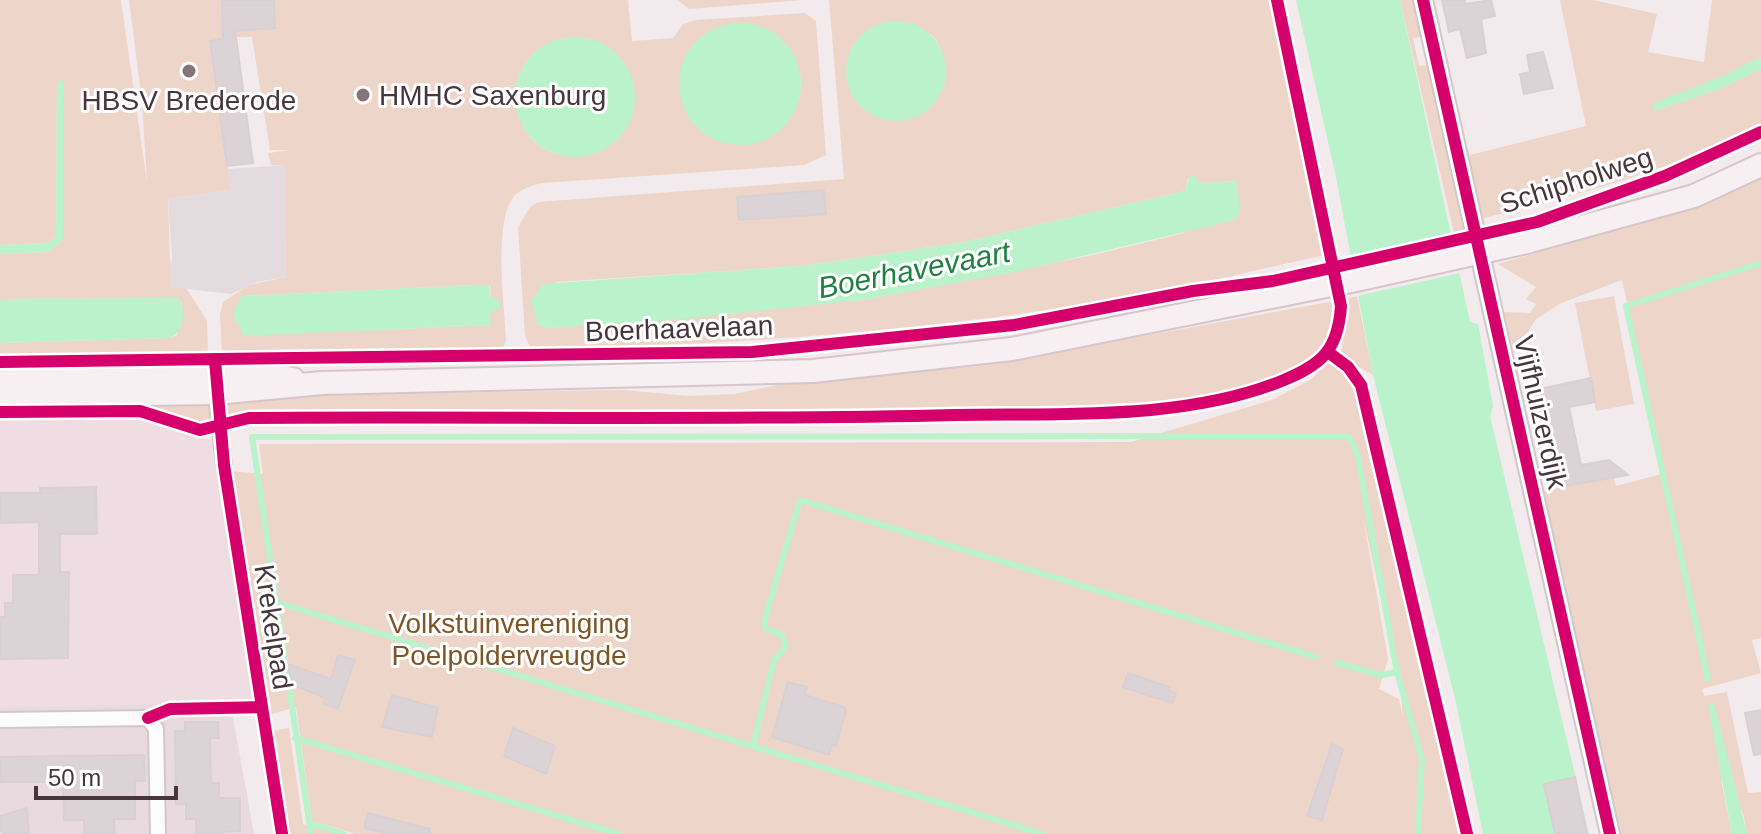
<svg xmlns="http://www.w3.org/2000/svg" width="1761" height="834" font-family="Helvetica,sans-serif">
  <style>
    .residential { fill: #e8dadf }
    .education { fill: #f0dce3 }
    .green { fill: #eed5ca; fill-rule: evenodd }
    .parking { fill: #e3dbde }
    .water { fill: #b9f2cb }
    .pier { fill: #f2eaed }
    .lines { fill: none; stroke-linecap: round; stroke-linejoin: round }
    .stream { stroke: #b9f2cb; stroke-width: 6 }
    .building { fill: #dbd3d6; stroke: #dad0d4; stroke-width: 2 }
    .minor-casing { stroke: #d0c8cb; stroke-width: 18 }
    .tertiary-casing { stroke: #d0c8cb; stroke-width: 22 }
    .secondary-casing { stroke: #d6c5ca; stroke-width: 26 }
    .minor { stroke: #fdfcfc; stroke-width: 14 }
    .tertiary { stroke: #fdfcfc; stroke-width: 18 }
    .secondary { stroke: #f7eff2; stroke-width: 22 }
    .secondary-bridge-casing { stroke: #d6c5ca; stroke-width: 26; stroke-linecap: butt }
    .secondary-bridge { stroke: #f7eff2; stroke-width: 22 }
    .cycleway-casing { stroke: #fff; stroke-width: 17 }
    .cycleway { stroke: #d6006c; stroke-width: 12 }
    .poi-dot { fill: #84757b; stroke: #fff; stroke-width: 3 }
    .labels { text-anchor: middle; stroke-width: 6; stroke-linejoin: round; paint-order: stroke }
    .poi-label { font-size: 28px; fill: #48363e; stroke: #fff; text-anchor: start }
    .street-label { font-size: 28px; fill: #48363e; stroke: #fff }
    .park-label { font-size: 28px; fill: #7e5525; stroke: #fff }
    .water-label { font-size: 30px; font-style: italic; fill: #1f8040; stroke: #fff }
  </style>
  <rect width="100%" height="100%" fill="#f2eaed"/>
  <path class="residential" d="M0,438L230,701L254,834H0Z"/>
  <path class="education" d="M135,417L212,441L254,702L0,708V419Z"/>
  <path class="green" d="M0,0H121L147,183L142,102L129,0H628L632,41L673,38L683,24L696,20L805,13L816,21L826,155L804,165L543,183C533,185 523,188 515,195C492,220 505,308 506,341L501,351L222,355L220,315L223,302L249,285L286,277L284,165H271L268,153L290,150H270L252,37H237L253,163L228,166L231,190L168,199L170,262L207,321L208,355L0,357V343L169,338L177,335L182,304L178,298H169L0,299V254L49,252L63,240V81H57L56,237L48,243L0,245ZM735,24C804,27 828,107 763,137C740,148 720,145 701,129C672,106 673,55 706,34C714,29 726,27 735,24ZM576,37C655,43 649,155 576,156C498,158 494,40 576,37ZM475,285H490L491,298L499,300L490,314V325L377,330L242,296Z
    M678,0H803L689,9Z
    M829,0H1272L1325,255C1254,270 1183,289 1111,300C919,332 726,345 531,350L525,335L518,227L530,207L538,202L844,179ZM872,28C887,29 910,26 924,31C945,38 948,73 943,89L858,40ZM1188,178L1204,183L1237,181L1184,233L1093,255L864,300L578,326L546,328L537,324L556,282L801,266L857,258L964,242L1185,191Z
    M1400,0H1413L1421,37L1413,38L1419,66L1427,65L1464,231L1454,233Z
    M1560,0H1593L1657,14L1648,52L1704,62L1712,0H1761V57L1655,111L1722,88L1761,69V124C1672,171 1576,195 1480,219L1466,156L1586,126Z
    M1761,179V638L1752,640L1761,673L1702,689L1704,696L1727,692L1748,793L1761,792V834H1747L1743,813L1721,780L1732,834H1618L1540,492L1613,475L1616,486L1665,473L1622,280L1561,303L1536,319L1514,353L1504,312L1530,313L1536,304L1526,299L1536,287L1498,264L1697,207Z
    M1357,296L1373,375L1352,363L1341,352L1347,316L1345,299Z
    M1614,296L1634,404L1596,411L1575,303Z
    M1334,301C1339,342 1311,366 1274,379C1165,416 1045,408 932,411C704,415 475,411 247,412L224,419L223,406L233,396L623,390L689,396L735,394L777,385L980,366Z
    M1327,363L1342,368L1354,382L1460,834H356L312,821L296,707L272,714L268,708L229,476L230,471L263,474L259,444L1131,442L1272,400L1312,379ZM1363,517L1400,684L1403,717L1399,699L1379,689L1388,659Z
    M198,397L210,409L212,423L196,425L132,406L0,408V399Z
    M289,728L303,824L335,834H285L270,731Z"/>
  <path class="parking" d="M285,165L286,277L257,282L231,294L170,287L172,256L168,199L230,190L228,169Z"/>
  <path class="water" d="M1296,0H1400L1470,322L1478,324L1493,406L1490,416L1589,834H1483L1455,698L1373,375L1336,177Z
    M846 71a50 50 0 1 1 100 0a50 50 0 1 1-100 0Z
    M679 84a61 61 0 1 1 122 0a61 61 0 1 1-122 0Z
    M515 97a60 60 0 1 1 120 0a60 60 0 1 1-120 0Z
    M1761,57V69L1722,88L1655,111L1653,103L1720,77Z
    M57,81H63V240L49,252L0,254V245L48,243L56,237Z
    M1190,174L1204,183L1237,181L1240,215L1231,221L1019,271L864,300L662,321L546,328L537,324L531,301L543,284L801,266L857,258L964,242L1185,191Z
    M475,285H489L491,298L499,300L500,308L490,314L491,325L244,336L233,315L241,296Z
    M178,298C187,311 184,333 169,338L0,343V299Z
    M1714,703L1747,834H1732L1708,705Z"/>
  <path class="pier" d="M1458,235L1465,272L1353,297L1347,259Z"/>
  <g class="lines">
    <path class="stream" d="M275,602L1043,834
      M1337,663L1382,675L1397,672
      M1708,679L1626,306L1761,263
      M295,738L619,834
      M753,746L774,660L786,646L781,634L765,628L764,622L800,500L1316,657
      M309,823L344,834
      M311,834L252,437L1348,436L1357,452L1397,672L1422,759L1418,834"/>
  </g>
  <path class="building" d="M222,0H274L275,28L235,31L253,163L227,166L210,41L223,39Z
    M1442,0H1465V4L1491,0L1495,16L1481,19L1486,53L1467,58L1460,29L1449,32Z
    M1543,52L1553,88L1524,94L1520,74L1530,72L1527,55Z
    M824,190L826,214L739,220L737,197Z
    M1591,378L1595,402L1569,407L1581,465L1609,460L1628,475L1559,487L1535,390Z
    M96,487L97,534H60V572H69L68,658L0,659V617H5V603H13V575H39V522L0,523V493H40V488Z
    M338,655L355,660L338,708L323,704L325,698L292,684L288,664L331,679Z
    M1128,673L1169,687L1168,690L1176,693L1172,703L1123,687Z
    M788,682L807,687L805,695L844,707L846,711L836,746L832,745L829,755L772,737Z
    M392,695L438,708L432,737L382,727Z
    M1761,710V754L1754,755L1745,713Z
    M185,722H218L219,738H210L211,783H219V798H240V831L196,834V819H186V804H176L175,731H185Z
    M513,728L555,746L546,774L504,756Z
    M1332,744L1343,749L1322,820L1307,816Z
    M144,755L145,781H135V819H114L115,834H84V820H64L63,782H0V757Z
    M1575,777L1587,834H1555L1544,784Z
    M27,808L29,834H4L0,829V816Z
    M368,813L430,829V834H389L364,828Z"/>
  <g class="lines">
    <g class="minor-casing">
      <path id="minor" d="M215,388L224,465
        M0,720L148,718L156,729L158,834"/>
    </g>
    <g class="tertiary-casing">
      <path id="tertiary" d="M1423,0L1610,834"/>
    </g>
    <g class="secondary-casing">
      <path id="secondary" d="M1527,242L1694,196L1761,165
        M0,378L271,375L293,379
        M0,396L216,393L322,383L813,371L1012,349L1356,280"/>
    </g>
    <use href="#minor" class="minor"/>
    <use href="#tertiary" class="tertiary"/>
    <use href="#secondary" class="secondary"/>
    <g class="secondary-bridge-casing">
      <path id="secondary-bridge" d="M1356,280L1527,242"/>
    </g>
    <use href="#secondary-bridge" class="secondary-bridge"/>
    <g class="cycleway-casing">
      <path id="cycleway" d="M1423,0L1610,834
        M1328,352L1348,367L1361,385L1467,834
        M215,360L224,465L282,834
        M0,362L752,352L1014,325L1193,291L1273,281L1537,222L1665,176L1761,132
        M0,412L140,411L200,430L249,418C484,416 720,421 955,415C1059,413 1186,421 1284,380C1323,364 1338,349 1341,306L1277,0
        M148,718L170,709L262,707"/>
    </g>
    <use href="#cycleway" class="cycleway"/>
  </g>
  <g class="poi-dot">
    <circle cx="189" cy="71" r="8"/>
    <circle cx="363" cy="95" r="8"/>
  </g>
  <g class="labels">
    <g class="poi-label">
      <text x="379" y="105">HMHC Saxenburg</text>
      <text x="189" y="110" text-anchor="middle">HBSV Brederode</text>
    </g>
    <g class="street-label">
      <text transform="translate(1576 180) rotate(-18)" y="10">Schipholweg</text>
      <text transform="translate(679 328) rotate(-2)" y="10">Boerhaavelaan</text>
      <text transform="translate(1541 412) rotate(77)" y="10">Vijfhuizerdijk</text>
      <text transform="translate(274 627) rotate(81)" y="10">Krekelpad</text>
    </g>
    <g class="park-label">
      <text x="509" y="633">Volkstuinvereniging<tspan x="509" dy="32">Poelpoldervreugde</tspan></text>
    </g>
    <g class="water-label">
      <text transform="translate(914 270) rotate(-11)" y="10">Boerhavevaart</text>
    </g>
  </g>
  <path d="M36 786v12h140v-12" fill="none" stroke="#48363e" stroke-width="4"/>
  <text x="48" y="786" font-size="24" fill="#48363e" stroke="#ffffff" stroke-width="6" paint-order="stroke">50 m</text>
</svg>
